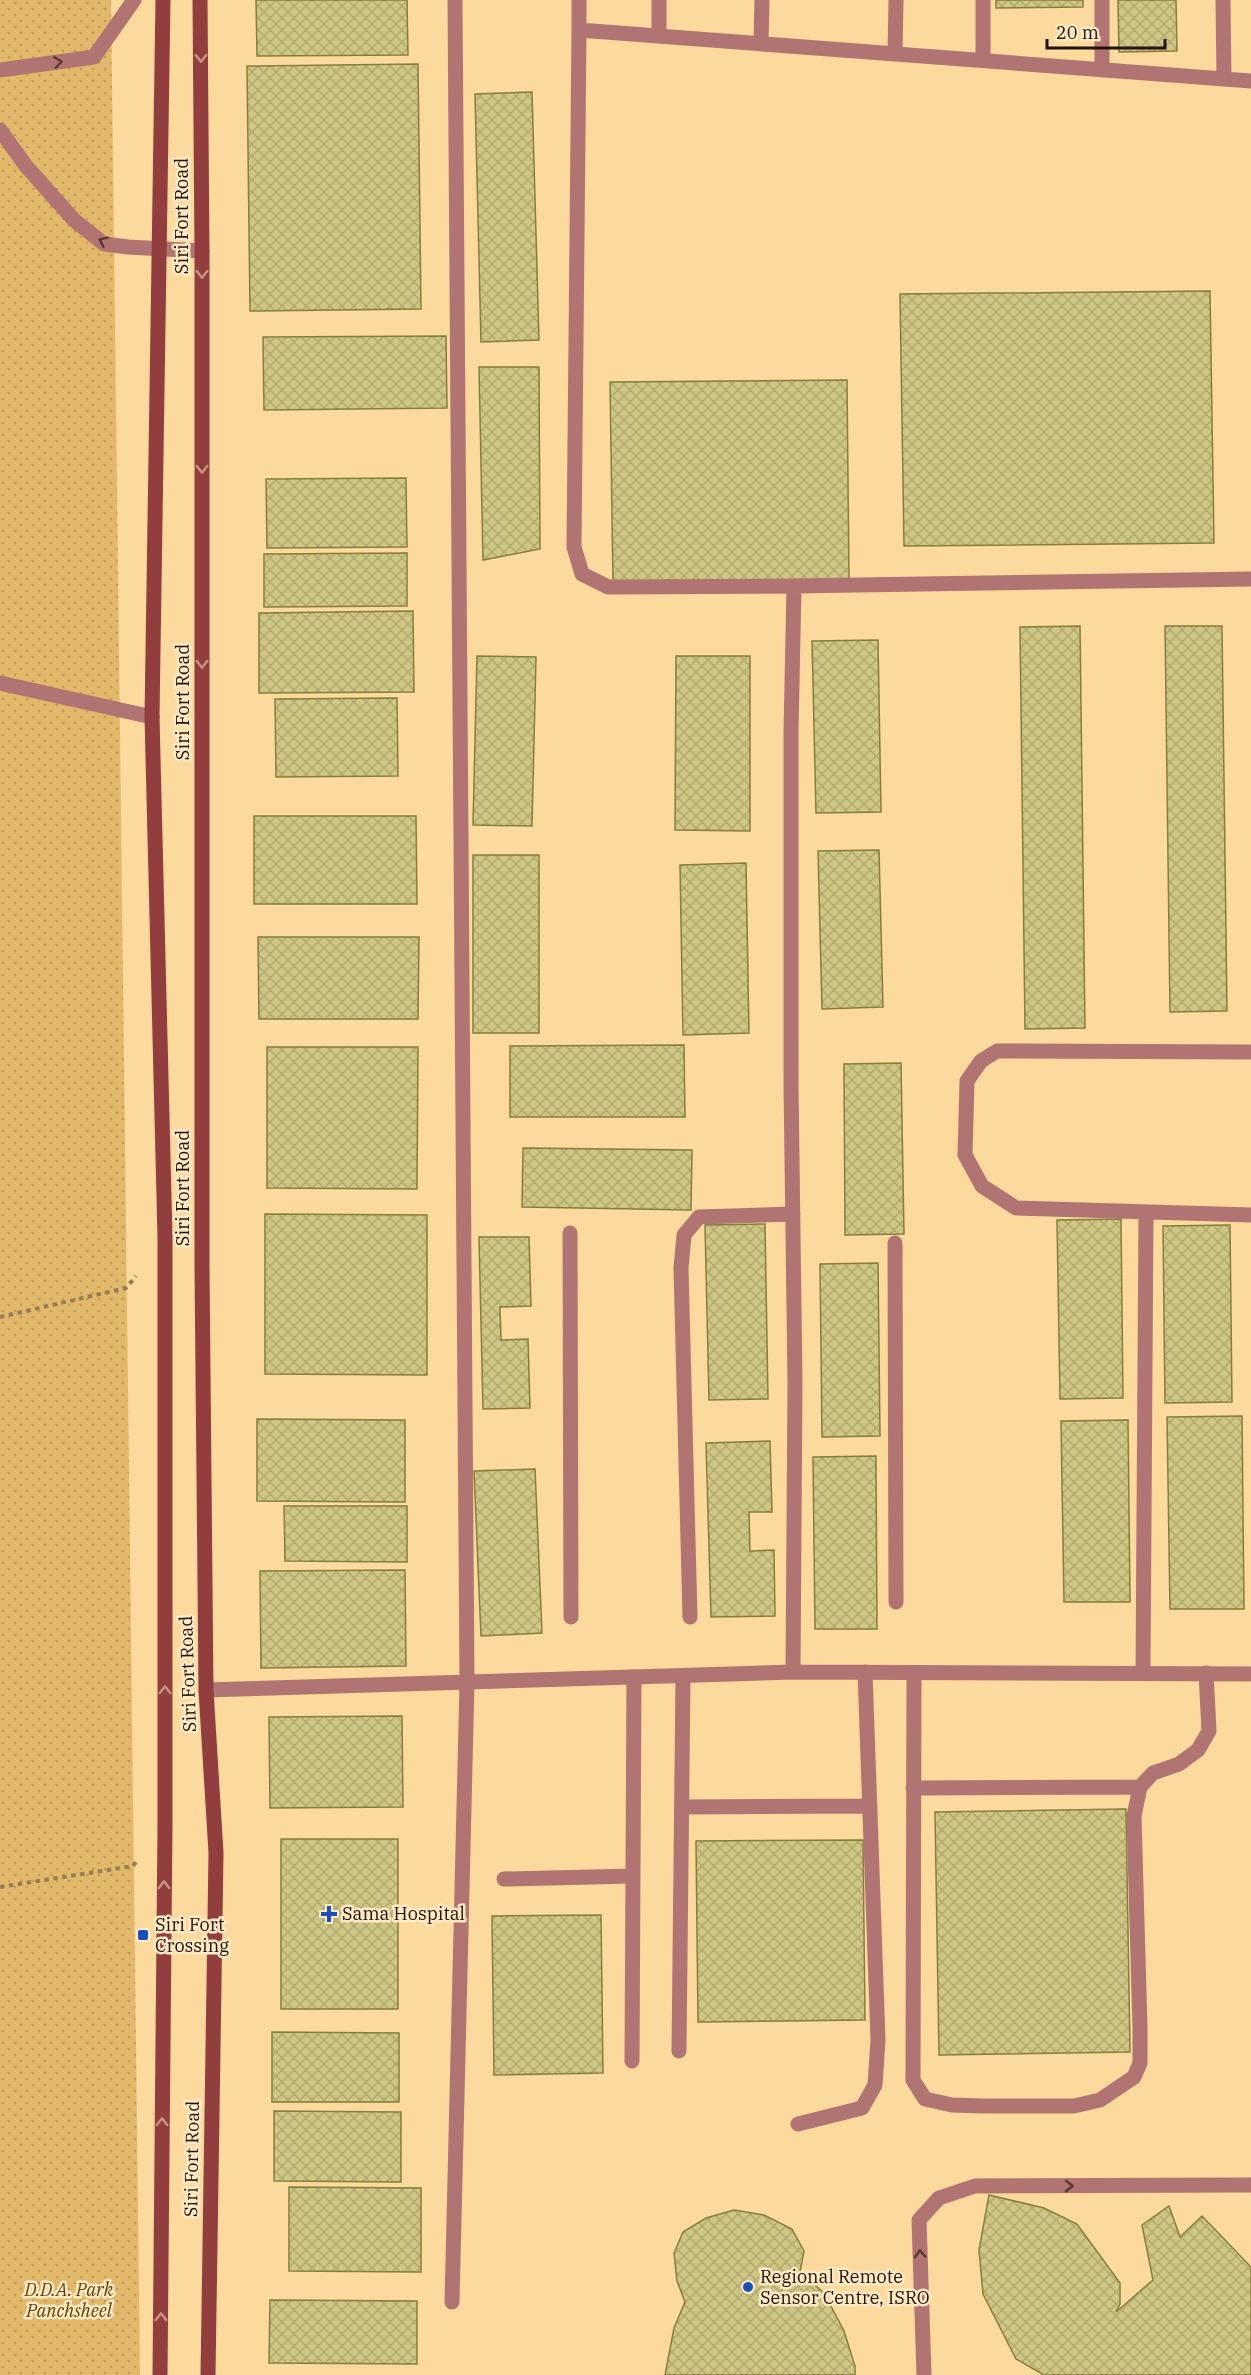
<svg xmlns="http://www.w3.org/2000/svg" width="1251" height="2375" font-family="'IBM Plex Serif',serif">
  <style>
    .park { fill: url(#park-dots) }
    .building { fill: url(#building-cross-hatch); stroke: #877e3d; stroke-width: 1.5 }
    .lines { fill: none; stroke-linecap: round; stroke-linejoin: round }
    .path { stroke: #967d53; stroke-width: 4; stroke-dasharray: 4.5 4.5; stroke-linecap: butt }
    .lane { stroke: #b07472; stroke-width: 15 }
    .street { stroke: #b07472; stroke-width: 15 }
    .secondary { stroke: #933e3e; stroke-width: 15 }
    .oneway { stroke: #c89482 }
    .oneway2 { stroke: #5a3a2e }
    .poi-dot { fill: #184fbb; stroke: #fde9c5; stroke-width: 2 }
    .labels { text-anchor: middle; stroke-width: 5; stroke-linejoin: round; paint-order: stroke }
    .street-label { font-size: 18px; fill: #201400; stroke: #fde9c5 }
    .poi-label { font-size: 18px; fill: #201400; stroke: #fde9c5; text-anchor: start }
    .park-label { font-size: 18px; font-style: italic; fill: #5e4306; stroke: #fde9c5 }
  </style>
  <defs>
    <pattern id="park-dots" width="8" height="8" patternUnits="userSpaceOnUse" patternTransform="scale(1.5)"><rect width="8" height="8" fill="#e2b86a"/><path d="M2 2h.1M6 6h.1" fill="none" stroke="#c29d5a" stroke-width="1.8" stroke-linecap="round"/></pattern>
    <pattern id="building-cross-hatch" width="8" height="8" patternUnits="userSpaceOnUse" patternTransform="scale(1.5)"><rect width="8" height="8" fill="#cec683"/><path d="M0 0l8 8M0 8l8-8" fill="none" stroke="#b1a96f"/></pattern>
  </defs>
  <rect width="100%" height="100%" fill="#fcd99c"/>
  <path class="park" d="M0,0H111L140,2375H0Z"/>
  <path class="building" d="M256,0H407L408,55L257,56Z
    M996,0H1083V7L996,8Z
    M1118,0H1176L1177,51L1119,52Z
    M418,64L421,309L250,311L247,66Z
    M532,92L539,340L481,342L475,94Z
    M1210,291L1214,543L904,546L900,294Z
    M446,336L447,408L264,410L263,337Z
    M479,367H539L540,549L483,560Z
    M847,380L849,580L613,582L610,382Z
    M406,478L407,547L267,548L266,479Z
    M407,553V606L264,607V554Z
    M413,611L414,692L259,693V613Z
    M1080,626L1085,1028L1025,1029L1020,627Z
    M1165,626H1222L1227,1011L1170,1012Z
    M878,640L881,812L816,813L812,641Z
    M477,656L536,657L532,826L473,825Z
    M676,656H750V831L675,830Z
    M397,698L398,776L276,777L275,699Z
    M254,816H416L417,904H254Z
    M879,850L883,1007L822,1009L818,851Z
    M473,855H539V1033H473Z
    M746,863L749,1033L683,1035L680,865Z
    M258,937H419L418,1019H259Z
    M684,1045L685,1117H510V1046Z
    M267,1047H418L417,1189L267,1188Z
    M901,1063L904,1234L845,1235L844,1064Z
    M523,1148L692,1150L691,1210L522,1207Z
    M265,1214L427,1215V1375L265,1374Z
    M1121,1219L1123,1398L1060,1399L1057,1220Z
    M765,1224L768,1399L709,1400L705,1225Z
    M1230,1225L1232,1402L1165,1403L1163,1226Z
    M479,1237H529L531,1306L500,1307L501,1340L528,1339L530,1408L483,1409Z
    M878,1263L880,1436L822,1437L820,1264Z
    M1242,1416L1244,1609H1170L1167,1417Z
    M257,1419L405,1420V1502L257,1501Z
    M1128,1420L1130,1602H1064L1061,1421Z
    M770,1441L772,1512H749L750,1551L774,1550L775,1616L711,1617L706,1443Z
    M876,1456L877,1629H815L813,1457Z
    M535,1469L542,1633L481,1636L474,1471Z
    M284,1506H407V1562L285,1561Z
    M405,1570L406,1666L261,1668L260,1571Z
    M402,1716L403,1807L270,1808L269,1717Z
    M1126,1809L1130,2052L939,2055L935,1812Z
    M281,1839H398V2009H281Z
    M863,1840L865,2020L698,2022L696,1841Z
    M601,1915L603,2073L494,2075L492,1916Z
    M272,2032L399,2033V2102H272Z
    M274,2111L401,2112V2182L274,2181Z
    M289,2187L421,2188V2272L289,2271Z
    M989,2195L1044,2208L1077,2224L1120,2283V2304L1116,2312L1153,2280L1142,2225L1169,2206L1180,2237L1202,2216L1251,2267V2375H1044L1016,2359L983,2294L979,2250Z
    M734,2210L764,2215L792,2229L804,2251L800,2272L824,2293L844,2331L855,2366V2375H665L674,2328L685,2302L677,2281L674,2253L683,2232L706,2218Z
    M270,2300L417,2301V2364L269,2363Z"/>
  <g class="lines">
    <path class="path" d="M0,1317L126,1288L136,1276
      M0,1887L133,1866L136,1862"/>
    <path class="lane" d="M0,70L94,57L134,0
      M0,130L26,166L74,220L104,244L128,247L202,251
      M0,683L152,717
      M914,1673L913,2080L925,2099L952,2105L982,2106H1074L1100,2100L1134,2077L1140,2063V2028L1134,1816L1140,1787L1153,1773L1179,1764L1198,1750L1209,1731L1206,1673
      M913,1788L1140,1787
      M682,1807L870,1806
      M504,1879L633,1876
      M679,2051L683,1676
      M632,2061L634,1677
      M798,2124L862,2108L875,2085L878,2040L865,1672
      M924,2375L919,2220L939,2198L975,2186L1251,2185"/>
    <path class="street" d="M983,0V60
      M1102,0V70
      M1223,0L1224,79
      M579,30V0
      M659,36V0
      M761,44L762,0
      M895,54L896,0
      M1251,81L579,30L574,547L582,574L608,587L794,586L1251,579
      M1251,1052L997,1051L981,1061L967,1081L965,1155L982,1186L1016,1208L1251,1215
      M570,1233L571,1617
      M895,1243L896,1602
      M690,1617L681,1268L684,1235L699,1217L793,1214
      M793,1672L795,1382L791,1085V732L794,586
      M1143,1673L1146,1212
      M206,1690L793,1672L1251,1674
      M452,2302L467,1683L455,0"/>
    <path class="secondary" d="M200,0L202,251V1266L206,1690L216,1853L208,2375
      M160,2375L165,1823V1237L152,717L163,0"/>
  </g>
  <defs><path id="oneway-chevron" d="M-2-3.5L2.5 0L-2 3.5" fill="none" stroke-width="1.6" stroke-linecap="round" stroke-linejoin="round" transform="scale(1.5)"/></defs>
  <g class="oneway">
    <use href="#oneway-chevron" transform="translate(201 58) rotate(89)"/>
    <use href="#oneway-chevron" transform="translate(202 274) rotate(90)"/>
    <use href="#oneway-chevron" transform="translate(202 469) rotate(90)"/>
    <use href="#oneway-chevron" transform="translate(202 664) rotate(90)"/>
    <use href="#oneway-chevron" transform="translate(165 1690) rotate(-90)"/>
    <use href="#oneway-chevron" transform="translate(164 1885) rotate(-90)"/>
    <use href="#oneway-chevron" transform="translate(162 2122) rotate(-90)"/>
    <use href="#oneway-chevron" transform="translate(161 2317) rotate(-90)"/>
  </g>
  <g class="oneway2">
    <use href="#oneway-chevron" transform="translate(58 62) rotate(-8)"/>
    <use href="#oneway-chevron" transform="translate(103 241) rotate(-154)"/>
    <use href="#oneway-chevron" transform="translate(1069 2186)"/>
    <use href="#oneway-chevron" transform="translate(920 2254) rotate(-92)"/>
  </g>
  <g class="poi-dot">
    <path d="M326 1905h6v6h6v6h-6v6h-6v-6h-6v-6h6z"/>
    <rect x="137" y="1929" width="12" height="12" rx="3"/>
    <circle cx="748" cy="2287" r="6"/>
  </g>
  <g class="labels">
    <g class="street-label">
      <text transform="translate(182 216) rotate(-90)" y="6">Siri Fort Road</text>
      <text transform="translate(183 702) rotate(-90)" y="6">Siri Fort Road</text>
      <text transform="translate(183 1188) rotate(-90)" y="6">Siri Fort Road</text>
      <text transform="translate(188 1674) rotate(-92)" y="6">Siri Fort Road</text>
      <text transform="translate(192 2159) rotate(-89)" y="6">Siri Fort Road</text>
    </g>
    <g class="poi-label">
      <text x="342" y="1920">Sama Hospital</text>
      <text x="155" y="1931">Siri Fort<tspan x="155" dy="21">Crossing</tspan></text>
      <text x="760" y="2283">Regional Remote<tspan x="760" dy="21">Sensor Centre, ISRO</tspan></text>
    </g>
    <g class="park-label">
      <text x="69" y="2296">D.D.A. Park<tspan x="69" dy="21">Panchsheel</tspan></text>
    </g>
  </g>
  <path d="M1047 39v9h118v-9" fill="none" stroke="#201400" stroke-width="3"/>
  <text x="1056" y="39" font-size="18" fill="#201400" stroke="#fde9c5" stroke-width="4.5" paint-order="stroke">20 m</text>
</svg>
